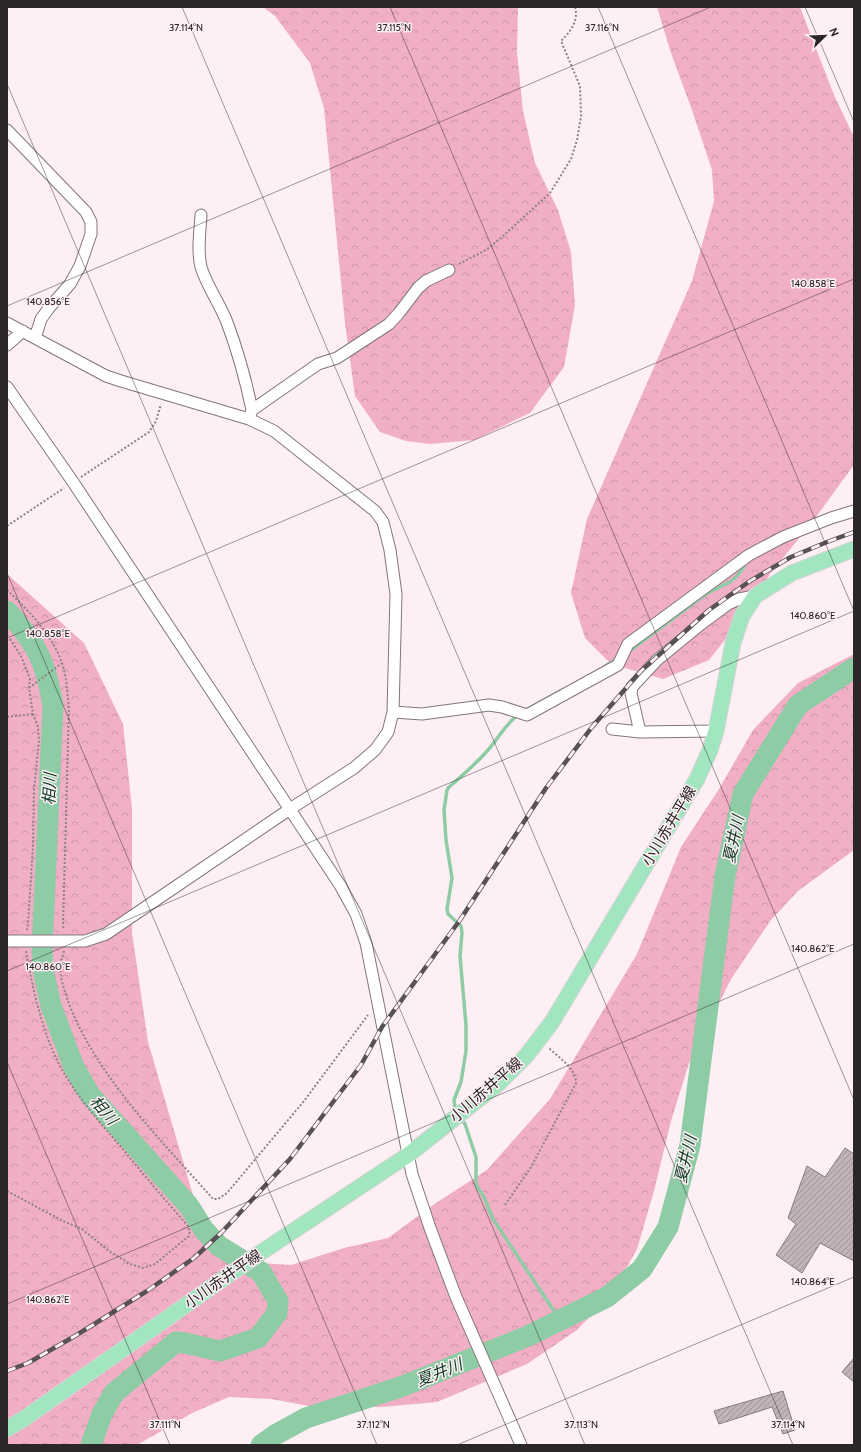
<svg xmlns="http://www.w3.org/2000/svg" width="861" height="1452" font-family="Cabin,'Noto Sans JP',sans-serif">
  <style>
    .forest { fill: url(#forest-crowns) }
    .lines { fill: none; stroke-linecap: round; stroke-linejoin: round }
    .stream { stroke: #8ecca5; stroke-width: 3.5 }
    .river { stroke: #8ecca5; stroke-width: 21 }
    .building { fill: url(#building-hatch); stroke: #877a7e }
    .minor-casing { stroke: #827679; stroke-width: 13 }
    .major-casing { stroke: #d5d4d4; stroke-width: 17 }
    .path { stroke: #8d8386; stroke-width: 2; stroke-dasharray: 2 2; stroke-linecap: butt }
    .minor { stroke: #fff; stroke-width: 11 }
    .major { stroke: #a1e6bf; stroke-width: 15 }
    .rail-casing { stroke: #595254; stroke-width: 4.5 }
    .rail { stroke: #feeff4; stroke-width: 3; stroke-dasharray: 9; stroke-linecap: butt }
    .ticks { fill: none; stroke: #2b2627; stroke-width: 1; stroke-opacity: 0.45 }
    .labels { text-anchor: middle; stroke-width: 3; stroke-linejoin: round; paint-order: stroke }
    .street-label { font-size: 15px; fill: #2b2627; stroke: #feeff4 }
    .water-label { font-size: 16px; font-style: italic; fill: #0a3b22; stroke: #feeff4 }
    .ticks-label { font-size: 10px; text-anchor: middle; fill: #2b2627; stroke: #feeff4; stroke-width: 3; stroke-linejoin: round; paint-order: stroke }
  </style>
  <defs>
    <pattern id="forest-crowns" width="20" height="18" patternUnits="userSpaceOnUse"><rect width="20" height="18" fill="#f0afc4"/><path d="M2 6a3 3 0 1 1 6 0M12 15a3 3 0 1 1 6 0" fill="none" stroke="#ce96a8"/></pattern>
    <pattern id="building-hatch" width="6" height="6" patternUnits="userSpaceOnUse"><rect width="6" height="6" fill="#c1b4b8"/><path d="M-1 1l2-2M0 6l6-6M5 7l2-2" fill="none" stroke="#9d9296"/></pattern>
  </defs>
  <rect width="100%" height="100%" fill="#feeff4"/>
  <path class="forest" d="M263,7H518L517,52L523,111L535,163L558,210L571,252L575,305L564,367L530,413L474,440L430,444L406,441L380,432L355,396L345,323L324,108L310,63L275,16Z
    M657,7H800L834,95L852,133L854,134V465L813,521L770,574L735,627L709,660L663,679L611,664L585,638L571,593L587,519L692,281L714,201L712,170L692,110L671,53Z
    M7,574L84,643L123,724L132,809V933L148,1042L200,1219L217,1245L246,1262L291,1265L344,1248L388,1238L436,1203L487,1170L550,1099L637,954L681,847L719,789L753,730L798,683L854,654V850L798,891L771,920L731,979L689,1063L671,1121L654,1191L637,1249L611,1295L577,1330L527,1364L437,1402L381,1407L309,1406L271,1399L229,1397L192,1413L137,1445H7Z"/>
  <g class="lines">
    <path class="stream" d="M628,652L706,594L730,582L737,576L744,567
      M604,667L618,658
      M524,711L564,689
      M456,1111L455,1109L454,1100L461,1082L466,1051V1025L460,956L462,933L461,926L448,914L447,909L452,878L446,840L444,810L447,790L449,787C463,775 476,764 488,750C499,738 505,724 519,714
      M461,1118L465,1124L476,1157V1185L484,1197L493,1219L560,1320"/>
    <path class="river" d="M7,611C37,644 46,662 53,706L42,951L43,969L51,1006L74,1067L90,1095L189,1206L204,1230L219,1246L261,1272L278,1301L277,1313L258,1338L220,1351L185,1343L176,1342L114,1393L102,1414L91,1445
      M261,1445L275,1435L306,1418L403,1386L528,1336L607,1297L642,1269L668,1227L690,1145L725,876L743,794L798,705L854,668"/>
  </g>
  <path class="building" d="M845,1148L854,1154V1261L820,1243L802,1273L776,1255L796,1224L788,1218L807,1166L825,1177Z
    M854,1358V1382L842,1372Z
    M783,1391L795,1430L783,1434L772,1407L719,1424L714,1411Z"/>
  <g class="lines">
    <g class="minor-casing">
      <path id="minor" d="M7,130L86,212L91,222V234L80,266L70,284L49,308L41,319L35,338
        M201,215C200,232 197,251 201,267C207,287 221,305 228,325C238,352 246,381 252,410
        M7,323L106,376L121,381L249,419L274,431L375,511L383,522L390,550L396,594L393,712L388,732L375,750L354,768L290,809L106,934L85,941H7
        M7,345L23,331
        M7,387L73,482L340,885L356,914L366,943L412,1174L430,1228L456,1297L521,1445
        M249,419L252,410L318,364L337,358L389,324L399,313L418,288L426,281L449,270
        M393,712L422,714L489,705L502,707L527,715L618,665L628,644L749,555L783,537L831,518L854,511
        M612,729L640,732L716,731
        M640,732L631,693L632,687L657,660L701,624L728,604L739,599L755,596"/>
    </g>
    <g class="major-casing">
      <path id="major" d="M7,1429L25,1418L260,1253L408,1155L499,1083L527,1055L552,1022L697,779L710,750L716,731L733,643L742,616L755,596L792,573L854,549"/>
    </g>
    <path class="path" d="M459,264L486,250L503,236L550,193L571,159L577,140L581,116L580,86L561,41C570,32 579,21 575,7
      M81,477L149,432L156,421L161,404
      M7,526L64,488
      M7,590C30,612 56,638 64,670C67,681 67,694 69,706L63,926L64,929
      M10,639L21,656L30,679L29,688L33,714L38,727L39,741L34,789L33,846L28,923L27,931
      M29,688L62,663
      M7,717L33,714
      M64,951C63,956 60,961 60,966C60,979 65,992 69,1004C98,1078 161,1140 213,1199H218L227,1193L304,1101L368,1015
      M7,1191L63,1221L82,1229L109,1251L130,1264L143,1268L155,1264L189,1236L190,1231L188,1226C165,1200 143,1174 121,1147C96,1118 70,1089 54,1054C40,1021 32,986 26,951
      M505,1205L531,1167L576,1083C576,1068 559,1058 549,1048"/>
    <use href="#minor" class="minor"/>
    <use href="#major" class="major"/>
    <g class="rail-casing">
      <path id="rail" d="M7,1371L28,1363L75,1336L147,1291L194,1258L222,1232L290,1159L361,1065L382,1027L460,920L546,788L592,727L641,671L709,610L750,581L791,557L827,542L854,532"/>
    </g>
    <use href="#rail" class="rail"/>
  </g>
  <path class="ticks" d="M182,7L793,1445M390,7L854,1100M598,7L854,611M805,7L854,122M7,84L585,1445M7,306L711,7M7,573L377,1445M7,638L854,279M7,971L854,611M7,1062L170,1445M7,1304L854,944M457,1445L854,1277"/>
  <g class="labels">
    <g class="street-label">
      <text transform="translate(669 826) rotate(-59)" y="5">小川赤井平線</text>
      <text transform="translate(486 1090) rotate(-41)" y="5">小川赤井平線</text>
      <text transform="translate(223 1279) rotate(-35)" y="5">小川赤井平線</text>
    </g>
    <g class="water-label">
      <text transform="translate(49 789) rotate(-87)" y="6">相川</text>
      <text transform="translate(733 839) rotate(-78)" y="6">夏井川</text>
      <text transform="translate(104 1110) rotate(49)" y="6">相川</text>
      <text transform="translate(685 1159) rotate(-77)" y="6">夏井川</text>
      <text transform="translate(439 1372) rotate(-22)" y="6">夏井川</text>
    </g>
  </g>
  <g class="ticks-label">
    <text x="186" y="31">37.114°N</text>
    <text x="394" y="31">37.115°N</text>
    <text x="602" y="31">37.116°N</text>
    <text x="813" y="287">140.858°E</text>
    <text x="48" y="305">140.856°E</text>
    <text x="813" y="619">140.860°E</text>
    <text x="48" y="637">140.858°E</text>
    <text x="813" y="952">140.862°E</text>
    <text x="48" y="970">140.860°E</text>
    <text x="813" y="1285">140.864°E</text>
    <text x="48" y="1303">140.862°E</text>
    <text x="165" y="1428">37.111°N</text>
    <text x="373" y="1428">37.112°N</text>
    <text x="581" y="1428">37.113°N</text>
    <text x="788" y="1428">37.114°N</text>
  </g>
  <rect width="861" height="1452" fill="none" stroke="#2b2627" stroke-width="16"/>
  <g transform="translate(825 36) rotate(67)" stroke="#feeff4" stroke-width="3" paint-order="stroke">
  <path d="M0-3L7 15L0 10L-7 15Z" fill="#2b2627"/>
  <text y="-6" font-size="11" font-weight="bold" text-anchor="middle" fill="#2b2627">N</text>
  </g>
</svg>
